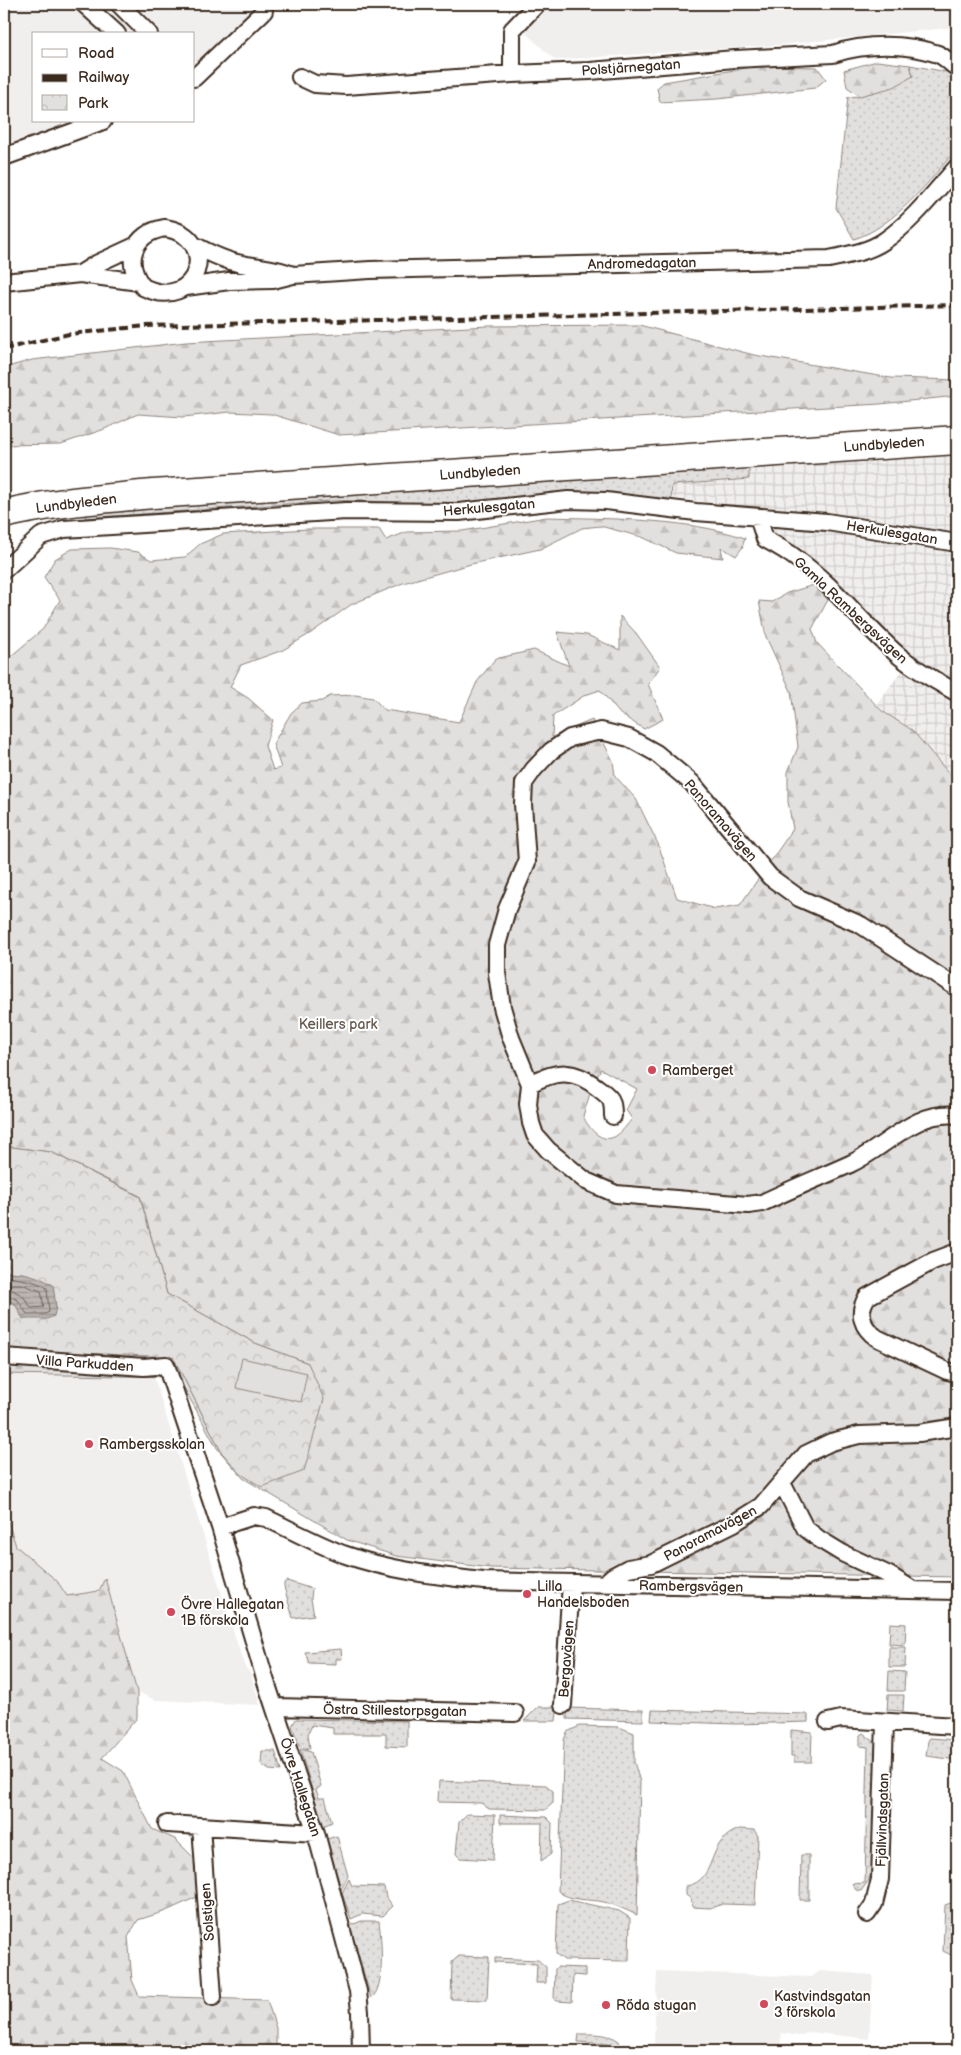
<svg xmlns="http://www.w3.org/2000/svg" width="961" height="2055" font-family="'Balsamiq Sans',sans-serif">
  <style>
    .built { fill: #f1efee }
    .industrial { fill: url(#industrial-grid) }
    .grass { fill: url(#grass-dots); stroke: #8e857e }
    .forest { fill: url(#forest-firs); stroke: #8e857e; fill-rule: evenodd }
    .park { fill: url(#park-crowns); stroke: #8e857e }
    .pitch { fill: #e2e0de; stroke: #8e857e }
    .water { fill: url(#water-rules); stroke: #887e77 }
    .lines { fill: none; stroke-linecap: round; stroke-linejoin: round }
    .shore { stroke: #6f625a; stroke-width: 1 }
    .street-casing { stroke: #3b2a1e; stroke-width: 20 }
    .highway-casing { stroke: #3b2a1e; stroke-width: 31 }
    .street { stroke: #fff; stroke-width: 16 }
    .highway { stroke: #fff; stroke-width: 28 }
    .rail { stroke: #3b2a1e; stroke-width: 4; stroke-dasharray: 8 4; stroke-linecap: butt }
    .poi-dot { fill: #d1495b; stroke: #fff; stroke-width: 2 }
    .labels { text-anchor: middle; stroke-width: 4; stroke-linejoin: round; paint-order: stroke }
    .street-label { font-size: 14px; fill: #3b2a1e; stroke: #fff }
    .park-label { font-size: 14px; fill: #65584e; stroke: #fff }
    .poi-label { font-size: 14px; fill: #3b2a1e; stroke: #fff; text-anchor: start }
  </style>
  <defs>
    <pattern id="industrial-grid" width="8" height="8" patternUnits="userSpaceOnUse" patternTransform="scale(1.25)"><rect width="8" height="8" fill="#f1efee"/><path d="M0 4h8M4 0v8" fill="none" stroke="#d0cdcc"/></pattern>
    <pattern id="grass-dots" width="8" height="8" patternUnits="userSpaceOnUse" patternTransform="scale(1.25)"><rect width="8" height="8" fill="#e2e0de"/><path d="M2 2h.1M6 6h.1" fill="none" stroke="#c3c0be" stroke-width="1.8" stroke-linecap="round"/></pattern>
    <pattern id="forest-firs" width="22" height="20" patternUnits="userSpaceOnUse" patternTransform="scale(1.25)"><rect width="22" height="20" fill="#e2e0de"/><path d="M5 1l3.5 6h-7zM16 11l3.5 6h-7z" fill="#c3c0be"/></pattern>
    <pattern id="park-crowns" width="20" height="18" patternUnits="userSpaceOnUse" patternTransform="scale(1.25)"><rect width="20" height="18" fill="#e2e0de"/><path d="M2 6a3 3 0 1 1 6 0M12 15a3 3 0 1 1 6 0" fill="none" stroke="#c3c0be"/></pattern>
    <pattern id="water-rules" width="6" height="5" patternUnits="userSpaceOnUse" patternTransform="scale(1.25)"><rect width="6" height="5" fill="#bcb6b3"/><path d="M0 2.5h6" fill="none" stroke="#9a9491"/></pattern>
  </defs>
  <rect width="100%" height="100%" fill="#fff"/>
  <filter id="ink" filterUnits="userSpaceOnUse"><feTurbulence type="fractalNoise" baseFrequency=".02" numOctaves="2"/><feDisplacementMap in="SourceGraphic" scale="10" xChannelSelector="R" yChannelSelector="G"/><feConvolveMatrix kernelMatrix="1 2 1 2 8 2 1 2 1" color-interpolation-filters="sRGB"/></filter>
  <g filter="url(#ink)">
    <path class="built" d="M4,4H262L273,14L194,82V34H34V121H85L4,150Z
      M545,4H957V27L778,45L555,60L520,28Z
      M4,1374L154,1377L238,1646L245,1667L251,1674L260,1705L155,1700L137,1692L105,1579L99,1591L67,1596L57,1581L16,1546L4,1510Z
      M657,1971L810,1977L820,1971L873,1975L869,2039L810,2032L799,2036L782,2033L780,2045L654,2044Z"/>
    <path class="industrial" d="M957,449V783L912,730L882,711L877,704L903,669L766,535V510L659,496L657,467Z"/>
    <path class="grass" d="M910,65L952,73L957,78V149C931,179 894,227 854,239L836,208L848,97L860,96L913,76Z
      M752,462L749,468V479L672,485L671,500C634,495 598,491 561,493C528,494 495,503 462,504C418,506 374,499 329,501L85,518V510Z
      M287,1581L312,1589L311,1599L314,1615L293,1618L284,1587V1583Z
      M890,1623L906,1624L905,1645L889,1644Z
      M889,1647H906L905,1667H889Z
      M341,1649L342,1659H336V1664L309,1663L305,1652Z
      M889,1671L905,1672L904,1691H888Z
      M888,1695H904L903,1711L887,1710Z
      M538,1707H552L557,1712L556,1721H524Z
      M567,1708L643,1710V1721L567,1719Z
      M652,1710L806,1714L808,1715V1722L736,1724L651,1721Z
      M296,1719L407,1721V1747L386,1746V1734H333V1728L312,1725L308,1734L310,1749L300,1747L292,1726Z
      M580,1726L619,1727L634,1733V1762L640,1782L637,1915C626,1910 616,1905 604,1902C591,1899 568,1901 558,1891L564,1740L567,1732Z
      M791,1730L812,1732L811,1762H794V1756H791Z
      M863,1733L876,1743L872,1869L869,1880L861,1891L856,1890L852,1884L865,1883L868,1747L860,1746V1735Z
      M930,1738L957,1740V1760L926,1756L928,1741Z
      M300,1749L311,1752L321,1786L316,1790L319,1798H325L332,1822L323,1826Z
      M262,1751H275L281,1771L269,1770L261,1764Z
      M439,1781L546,1785L553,1791V1803L545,1810L489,1809L481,1803L438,1802Z
      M467,1814L495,1815L493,1860L460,1858L456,1854L459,1822Z
      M500,1815L546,1817L552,1823L551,1854L541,1861L542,1823H500Z
      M740,1829L754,1830L758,1836L755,1905L723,1904L710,1908L692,1907L691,1899L686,1895V1886C719,1881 704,1840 740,1829Z
      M337,1836L348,1876L341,1890L327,1839Z
      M801,1855H809V1900H800Z
      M349,1879L352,1886L384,1887L386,1897L393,1906L383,1916L362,1914L351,1919L342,1893Z
      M569,1900L619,1911L630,1918L629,1961L564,1960L556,1954L558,1904Z
      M951,1903L957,1911V1958L943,1951L945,1905Z
      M361,1921H379C381,1937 386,1989 371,1998L350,1926Z
      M459,1956L489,1957L487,2000L451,1999L452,1962Z
      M495,1958L538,1960L546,1967V1983H536L537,1964L495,1962Z
      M557,1967L584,1968L585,1969V1976L573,1975L572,2002L557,2001L554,1999L555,1969Z
      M579,2034C593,2034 608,2033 619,2041L620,2051H608V2044L578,2042Z"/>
    <path class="forest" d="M877,61L910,65L913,76L894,87L860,96L847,87L844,70Z
      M758,66L817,67L826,79L815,88L717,99L660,102L657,88L664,82Z
      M639,325L754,355L891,378L957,380V396L880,404L339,435L271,414L230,412L183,417L138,414L102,430L61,444L4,445V368L32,360L186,342L489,326Z
      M547,517C611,519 685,518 745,538L742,548L736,556L721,547L723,558L676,553L642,537L600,526L582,528L540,549L471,564L403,583L352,604L311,633L283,650L241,665L230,687L248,698L273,720L265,746L273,770L281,768L273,744L291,713L302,703L322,701L330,696L355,695L373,698L385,710L459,722L477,682L495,659L534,650L569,666L557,632L587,635L620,650V616L636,633L660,667L648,684L663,719L644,729L620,714L600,690L585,695L553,716L552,737L592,720L613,761L615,776L636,799L658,844L677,898L715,909L740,905L793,829L788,802V772L798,747L791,691L766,637L759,601L772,602L787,593L814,585L828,600L812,629L817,643L882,711L912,730L957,783V1577L491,1568L396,1556L347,1540L243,1478L217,1448L178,1377L4,1374V1350L173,1357L222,1453L308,1363L255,1343L167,1294L140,1196L51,1152L4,1146V662L43,629L60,600L44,577L55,559L72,549L110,548L138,552L151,560L185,557L200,544L223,534L309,529H379L386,540L407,532L462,531ZM601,1069L637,1089L626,1110L632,1119C627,1125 622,1132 616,1136C601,1145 588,1127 583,1116L592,1087Z
      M4,1510L16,1546L57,1581L67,1596L99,1591L105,1578L137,1692V1718L102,1758L123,1771L152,1829L175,1839L195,1859L199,1896L166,1911L138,1920L128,1937L132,1980L139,1996L267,2000L276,2028V2051H4Z"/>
    <path class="park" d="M4,1146L51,1152L140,1197L167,1294L255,1343L308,1363L324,1399L304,1471L262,1487L241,1474L222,1453L173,1357L4,1350V1298L15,1304L56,1307L52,1285L22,1273L6,1272L4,1270Z"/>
    <path class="pitch" d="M242,1358L307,1373L301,1402L236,1388Z"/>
    <path class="water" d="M4,1270C9,1273 14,1272 21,1273C32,1274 43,1279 53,1285L56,1307L54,1316L47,1319H23L15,1304L4,1298Z"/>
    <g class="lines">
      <path class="shore" d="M4,1276C19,1280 34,1279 47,1288L49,1312L45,1314H27L18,1300L4,1294
        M11,1284H21L41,1291L44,1307L31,1308L23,1296L9,1288Z"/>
      <g class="street-casing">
        <path id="street" d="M84,4L117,34
          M119,4L149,34
          M512,74V30L537,4
          M300,77L315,84L346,86L512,74L590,71L735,59L833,54C865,43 906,43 938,54C945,57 951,64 957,68
          M194,78L264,11
          M4,157L103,121
          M165,228C222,237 198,314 143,287C123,262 133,233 165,228Z
          M194,245C209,253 225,261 242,264C262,268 274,267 293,275
          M80,274L96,264L137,245
          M4,282L80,274L139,282
          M186,287L229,281L273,280L293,275L370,270L829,259C847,255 868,252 884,241C912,222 935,192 957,167
          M758,517L765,539C776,545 787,551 797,559C833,585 863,624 897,654C915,670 937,681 957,693
          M4,570L41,536L64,529L346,511L459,512L568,500L606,501L696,512L827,522L957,543
          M957,988L861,925L799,898L770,877L692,783L656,753L629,738L601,731L570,738L551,751L534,769L524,783L523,804L527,862L507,909L497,945V973L502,1007L511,1038L530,1084L528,1104L531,1123L535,1135L548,1150L586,1181L616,1194L748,1205L762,1203C791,1189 821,1177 850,1164C887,1147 914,1110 957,1115
          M530,1084C557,1070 574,1069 598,1088C611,1098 613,1099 613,1116
          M957,1252L933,1261L867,1297C857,1313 862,1328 877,1338L947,1371L957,1373
          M4,1357L144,1367L166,1365L220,1527L266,1682L316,1833L358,1991L360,2012L361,2051
          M782,1483L805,1528L819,1539L842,1553L889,1575L913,1590
          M220,1527L254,1516L266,1518C291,1530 317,1544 343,1554C388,1570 436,1576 484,1581L957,1591
          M604,1584L613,1576L628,1568L651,1564L734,1523L761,1506L806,1454L831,1442L859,1435L919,1433L957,1427
          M563,1705L571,1583
          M276,1707L515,1713
          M828,1722L841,1719L957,1726
          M167,1824L316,1833
          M201,1826L213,1997
          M867,1914L874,1904L880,1879L885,1722"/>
      </g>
      <g class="highway-casing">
        <path id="highway" d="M4,514C52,502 103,499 153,494L957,440"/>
      </g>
      <use href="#street" class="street"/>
      <use href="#highway" class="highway"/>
      <path class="rail" d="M4,349L69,334L146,326L957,305"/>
    </g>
  </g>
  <g class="poi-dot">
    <circle cx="652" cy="1070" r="5"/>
    <circle cx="89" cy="1444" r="5"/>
    <circle cx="527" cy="1594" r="5"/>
    <circle cx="171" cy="1612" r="5"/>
    <circle cx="764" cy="2004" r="5"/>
    <circle cx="606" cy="2005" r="5"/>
  </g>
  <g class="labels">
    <g class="street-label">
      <text transform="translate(631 67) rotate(-4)" y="5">Polstjärnegatan</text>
      <text transform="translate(642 263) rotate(-1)" y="5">Andromedagatan</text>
      <text transform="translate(884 444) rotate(-4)" y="5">Lundbyleden</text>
      <text transform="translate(480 472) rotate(-4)" y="5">Lundbyleden</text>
      <text transform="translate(76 503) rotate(-7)" y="5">Lundbyleden</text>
      <text transform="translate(489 507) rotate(-5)" y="5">Herkulesgatan</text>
      <text transform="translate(892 532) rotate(9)" y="5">Herkulesgatan</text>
      <text transform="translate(851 610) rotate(43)" y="5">Gamla Rambergsvägen</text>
      <text transform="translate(721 820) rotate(49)" y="5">Panoramavägen</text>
      <text transform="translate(85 1363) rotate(4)" y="5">Villa Parkudden</text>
      <text transform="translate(710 1533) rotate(-28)" y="5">Panoramavägen</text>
      <text transform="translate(691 1586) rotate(1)" y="5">Rambergsvägen</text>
      <text transform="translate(566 1659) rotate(-86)" y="5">Bergavägen</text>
      <text transform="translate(395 1710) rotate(1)" y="5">Östra Stillestorpsgatan</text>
      <text transform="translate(301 1787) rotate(72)" y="5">Övre Hallegatan</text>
      <text transform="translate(882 1820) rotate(-88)" y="5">Fjällvindsgatan</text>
      <text transform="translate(207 1912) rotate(-94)" y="5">Solstigen</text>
    </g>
    <g class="park-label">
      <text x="338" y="1029">Keillers park</text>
    </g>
    <g class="poi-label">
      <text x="662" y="1075">Ramberget</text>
      <text x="99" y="1449">Rambergsskolan</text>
      <text x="537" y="1591">Lilla<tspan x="537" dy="16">Handelsboden</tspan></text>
      <text x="181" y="1609">Övre Hallegatan<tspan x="181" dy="16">1B förskola</tspan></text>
      <text x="774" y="2001">Kastvindsgatan<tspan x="774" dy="16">3 förskola</tspan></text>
      <text x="616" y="2010">Röda stugan</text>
    </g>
  </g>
  <rect width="961" height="2055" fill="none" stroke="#fff" stroke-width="20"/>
  <rect x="10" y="10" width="941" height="2035" fill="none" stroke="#3b2a1e" stroke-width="2" filter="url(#ink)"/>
  <rect x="32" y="32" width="162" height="90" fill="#ffffff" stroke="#b1aaa5"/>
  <rect x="42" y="49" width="25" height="8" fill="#ffffff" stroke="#b1aaa5"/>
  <text x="78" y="58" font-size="15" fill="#3b2a1e">Road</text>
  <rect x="42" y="74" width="25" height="8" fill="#3b2a1e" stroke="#b1aaa5"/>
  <text x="78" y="82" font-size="15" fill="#3b2a1e">Railway</text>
  <rect x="42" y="95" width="25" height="15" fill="url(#park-crowns)" stroke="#b1aaa5"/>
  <text x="78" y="108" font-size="15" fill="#3b2a1e">Park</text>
</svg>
